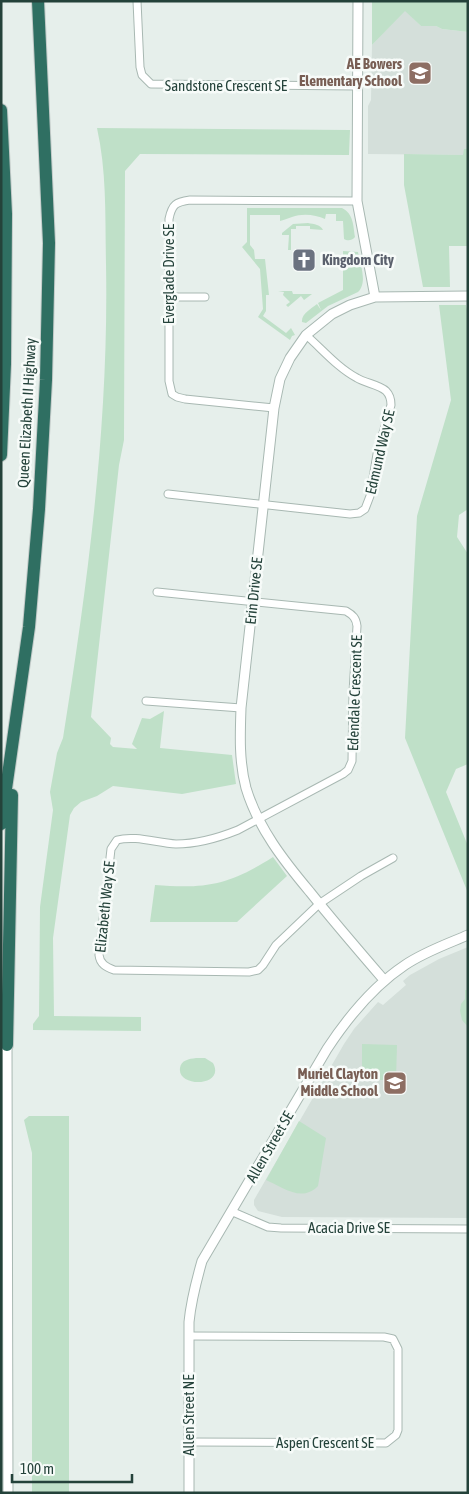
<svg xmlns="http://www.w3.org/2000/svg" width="469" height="1494" font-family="'Asap Condensed',sans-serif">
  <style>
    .built { fill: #d4dfda }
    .green { fill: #bfe0c8 }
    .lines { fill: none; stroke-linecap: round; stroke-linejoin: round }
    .minor-casing { stroke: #a8b8b2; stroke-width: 9 }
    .tertiary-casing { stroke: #a8b8b2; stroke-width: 11 }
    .motorway-casing { stroke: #c2cac8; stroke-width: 14 }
    .minor { stroke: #fff; stroke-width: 7 }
    .tertiary { stroke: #fff; stroke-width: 9 }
    .motorway { stroke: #2f6f62; stroke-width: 12 }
    .labels { text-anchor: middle; stroke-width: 5; stroke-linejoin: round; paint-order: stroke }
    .education-label { font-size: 15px; font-weight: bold; fill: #785e54; stroke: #f7fbf9; text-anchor: end }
    .street-label { font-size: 15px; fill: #24423a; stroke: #f7fbf9 }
    .worship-label { font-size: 15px; font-weight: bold; fill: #5b616d; stroke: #f7fbf9; text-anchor: start }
  </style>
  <rect width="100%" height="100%" fill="#e6efeb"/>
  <path class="built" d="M405,10L421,26H436L442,29L468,32V148L464,149V155L368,154V106L371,100L372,45Z
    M468,947V1218L282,1217L258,1211L254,1205V1200L344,1044L354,1029L378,1002L383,1005L406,985L403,981L410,975L439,959Z"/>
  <path class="green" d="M372,1H468V32L442,29L436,26H421L405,11L372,45Z
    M97,128L350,130L349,155L140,154L125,171L124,440L119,465L91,717L111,738L110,744L113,747L137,749L132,744L142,718L150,719L164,711L160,748L232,755L236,784L182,794L113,786L97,796L81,802L74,808L70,815L53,938L54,1016L141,1017V1031L33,1030V1024L39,1016L40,907L53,810L50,792L57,753L63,738C88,581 109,423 106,264C105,218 107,173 97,128Z
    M468,148V246H449L450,287H423L404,185V154L463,155L464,149Z
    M247,208H342C354,214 353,226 355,237C352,241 347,241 344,239L343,221H336V214H326L325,219C316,215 303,213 292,217C288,218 285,220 280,221V215H250V245L254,250L255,259H265L269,295H266V311L263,316L286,333L291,328L295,335L292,336L290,340L258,317L263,309L260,269L242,247L247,242Z
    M308,223C314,224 321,225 323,230L310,229V226H296V229H291V250H288L289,235H282V233L293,224Z
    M343,251L358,252C360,264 368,282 358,292L328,306L306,323L302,322C301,314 311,309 317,304L321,310L318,303L343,290Z
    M278,291H292L293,294H312L304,300L301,296L288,307L286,305L290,302L283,295L284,292Z
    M439,305H466L468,315V509L459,515L457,537L468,554V764L456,769L446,792L468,846V893L405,738L417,516L451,400Z
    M273,857L287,876L237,922H150L155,885C206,889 229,885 273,857Z
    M465,990H468V1027L462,1020L460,1011L461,1004L465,999Z
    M362,1044L397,1045L396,1080H362Z
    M196,1058H205L213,1063C226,1087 177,1088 180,1068C181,1060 189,1059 196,1058Z
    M29,1116H69V1493H32V1153L24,1120Z
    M299,1121L326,1138L318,1186C302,1203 282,1187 266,1180Z"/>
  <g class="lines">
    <g class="minor-casing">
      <path id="minor" d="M137,1L140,67L142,75L151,84L357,86
        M169,297H205
        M274,408L185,399L177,397L172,394L169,381V219C172,204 176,202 190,200L357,201
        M168,494L350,514L359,513L365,509L370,496L377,454L391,405C391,400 390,395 386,391C380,385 365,383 357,378C338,368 323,350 306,335
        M157,592L346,611C353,615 356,618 357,626L353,692L352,761L348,770L343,774L238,830C218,838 197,844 176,844C157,843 135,835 117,840L111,849L99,955C100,964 106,967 114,970L249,972L258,970L263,965L276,945L319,904L361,876L393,858
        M146,701L241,708
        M233,1212L268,1227L281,1228L468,1229
        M189,1336L384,1337L393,1339L398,1349V1430L396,1435L386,1443L189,1442"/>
    </g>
    <g class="tertiary-casing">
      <path id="tertiary" d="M358,1L357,201L375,297
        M384,980C359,951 334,922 310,892C284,861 258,828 246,788C239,762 240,735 241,708L274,408L280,379L290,358L306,335L332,314L350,305L375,297L468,296
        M7,1045L8,1493
        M189,1493V1322C191,1301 196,1282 202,1261L327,1049C348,1017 372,987 405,965C424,952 447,944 468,935"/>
    </g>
    <g class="motorway-casing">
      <path id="motorway" d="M1,110L6,214L5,364L1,455
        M1,824L29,627L39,509L46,380L49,243L38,1
        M7,1045L12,795"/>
    </g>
    <use href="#minor" class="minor"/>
    <use href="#tertiary" class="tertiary"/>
    <use href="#motorway" class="motorway"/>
  </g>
  <defs>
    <g id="school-square" transform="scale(1.25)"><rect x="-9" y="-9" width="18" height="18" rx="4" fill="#8d6e63" stroke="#f7fbf9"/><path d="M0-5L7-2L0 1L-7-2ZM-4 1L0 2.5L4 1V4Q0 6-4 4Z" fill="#fff"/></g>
    <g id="church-square" transform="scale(1.25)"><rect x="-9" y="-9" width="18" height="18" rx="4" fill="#6b7280" stroke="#f7fbf9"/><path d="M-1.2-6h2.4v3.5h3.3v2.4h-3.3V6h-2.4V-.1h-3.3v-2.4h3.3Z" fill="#fff"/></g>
  </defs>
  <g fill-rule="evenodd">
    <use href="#school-square" x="420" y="73"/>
    <use href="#church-square" x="304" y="260"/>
    <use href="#school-square" x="395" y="1083"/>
  </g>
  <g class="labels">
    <g class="education-label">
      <text x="402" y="69">AE Bowers<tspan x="402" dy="17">Elementary School</tspan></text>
      <text x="378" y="1079">Muriel Clayton<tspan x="378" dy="17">Middle School</tspan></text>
    </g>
    <g class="street-label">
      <text x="226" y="91">Sandstone Crescent SE</text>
      <text transform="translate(169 274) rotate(-90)" y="5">Everglade Drive SE</text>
      <text transform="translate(27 413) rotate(-87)" y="5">Queen Elizabeth II Highway</text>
      <text transform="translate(380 452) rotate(-77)" y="5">Edmund Way SE</text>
      <text transform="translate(254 591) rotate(-84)" y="5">Erin Drive SE</text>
      <text transform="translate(355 693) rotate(-88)" y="5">Edendale Crescent SE</text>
      <text transform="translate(105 907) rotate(-84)" y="5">Elizabeth Way SE</text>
      <text transform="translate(270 1147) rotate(-60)" y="5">Allen Street SE</text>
      <text x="349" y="1233">Acacia Drive SE</text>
      <text transform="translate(189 1415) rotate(-90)" y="5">Allen Street NE</text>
      <text x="325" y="1448">Aspen Crescent SE</text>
    </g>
    <g class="worship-label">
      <text x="322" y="265">Kingdom City</text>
    </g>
  </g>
  <rect width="469" height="1494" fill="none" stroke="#24423a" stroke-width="5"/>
  <path d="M12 1474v8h120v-8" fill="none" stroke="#24423a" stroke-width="2.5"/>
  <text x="20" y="1474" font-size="15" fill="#24423a" stroke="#f7fbf9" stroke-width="4" paint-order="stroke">100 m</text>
</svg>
